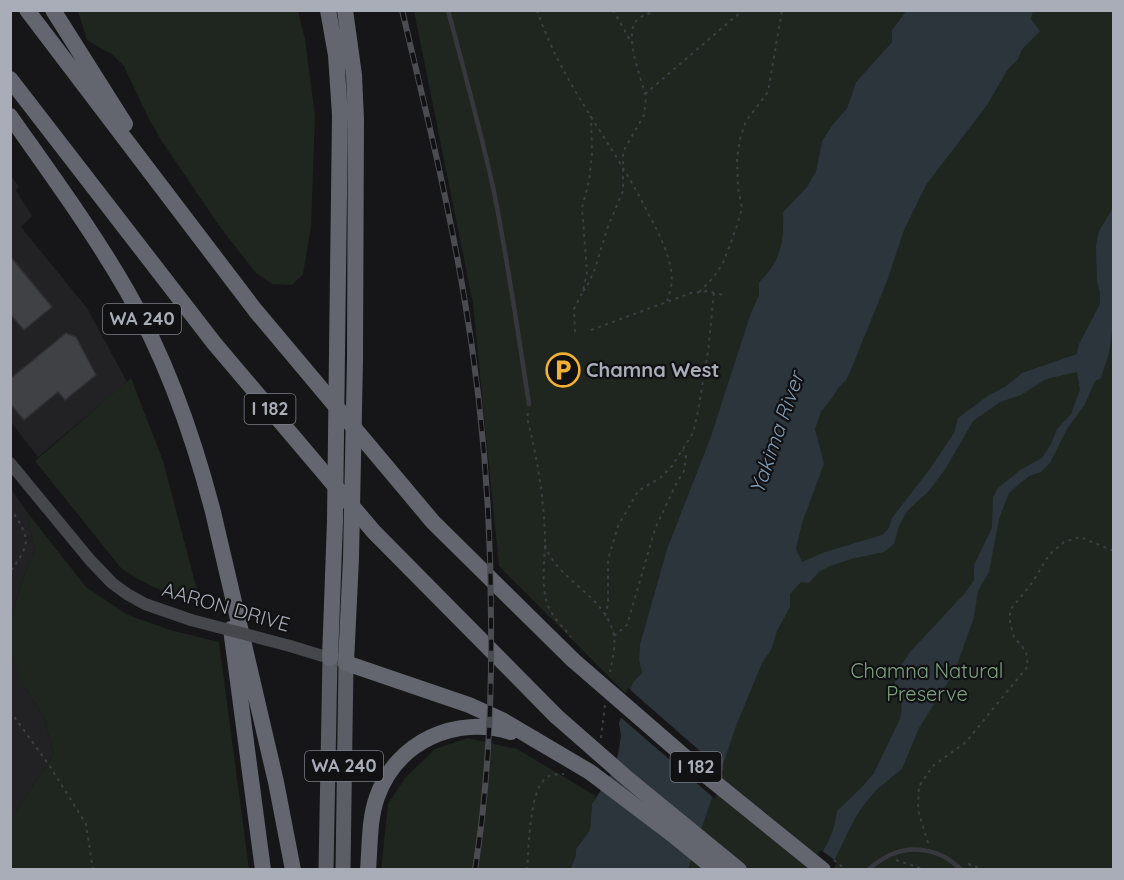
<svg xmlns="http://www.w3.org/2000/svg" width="1124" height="880" font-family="Quicksand,sans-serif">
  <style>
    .built { fill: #222225 }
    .green { fill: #1e261f }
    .water { fill: #2c353c }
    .pier { fill: #161618 }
    .building { fill: #404145; stroke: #303034; stroke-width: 1.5 }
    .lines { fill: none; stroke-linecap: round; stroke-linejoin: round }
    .path { stroke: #3d3f44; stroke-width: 2; stroke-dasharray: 3 4.5; stroke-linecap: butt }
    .service { stroke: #37383d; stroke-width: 4.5 }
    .secondary { stroke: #45474d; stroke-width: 12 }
    .trunk { stroke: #5b5e65; stroke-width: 15 }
    .motorway { stroke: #63666e; stroke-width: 16 }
    .rail-casing { stroke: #4a4c52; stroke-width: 6 }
    .rail { stroke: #111113; stroke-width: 4; stroke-dasharray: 11; stroke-linecap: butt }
    .path-bridge { stroke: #3d3f44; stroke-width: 2; stroke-dasharray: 3 4.5; stroke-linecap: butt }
    .secondary-bridge { stroke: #45474d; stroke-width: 12 }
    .motorway-bridge { stroke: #63666e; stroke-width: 16 }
    .labels { text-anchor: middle; stroke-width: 4.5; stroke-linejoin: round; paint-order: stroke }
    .shield { fill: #111113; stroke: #7b7e86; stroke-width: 1.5 }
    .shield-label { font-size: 18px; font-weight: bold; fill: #a8adb8 }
    .poi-label { font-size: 20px; font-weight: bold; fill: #a8adb8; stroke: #111113; text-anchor: start }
    .street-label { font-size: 20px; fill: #a8adb8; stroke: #111113 }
    .park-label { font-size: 20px; fill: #7fa381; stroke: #111113 }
    .water-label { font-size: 21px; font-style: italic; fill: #7f9bb3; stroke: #111113 }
  </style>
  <rect width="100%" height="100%" fill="#161618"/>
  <path class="built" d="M10,174L19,187L16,190L32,216L21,227L87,308L127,382L38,457L11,422Z
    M11,489L27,512L35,552L26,570L11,618L24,686L44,717L54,754L11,819Z"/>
  <path class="green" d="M78,11H298L305,39L315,116L311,227L303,274L292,285L272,284L256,273L220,227L161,140L146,113L124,66L113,55L87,40Z
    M414,11H906L892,30V42L856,82L847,108L833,124L822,141L816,171L807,187L783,212C784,242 781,261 759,282V295L711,436L667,549L640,644L639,660L642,673L633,682L628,696L499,566L473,304Z
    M1009,11H1113V869L669,870L804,447L912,177Z
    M131,378L163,461L201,605C172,595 146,586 121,568L35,461Z
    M27,512L86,587L128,615L170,630L219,642L249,869H11V819L54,754L44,717L24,686L11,652V618L26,570L35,552Z
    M468,738L517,749L596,796L592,804L590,830L576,849V855L570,869L381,870L388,804L405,778L435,749Z"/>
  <path class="water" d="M906,11H1033L1031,19L1040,31L1022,49L1018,59L1008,69L987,105L926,185L904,230L887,281L850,372L846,380L839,387L832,398L821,412L815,429L824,464L802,523L796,549L802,562L825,552L882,535L889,528L892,518L929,470L954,433L958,418L989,395L1005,387L1022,373L1077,354L1079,344L1100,304V293L1097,281L1096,247L1099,231L1113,208V324L1109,353L1101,378L1095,381L1085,404L1067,429L1050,463L1041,472L1029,476L1009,493L999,519L989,572L978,591L974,617L955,671L919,728L902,769L876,790L863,806L854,820L830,869H811C825,849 834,836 837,811L863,786L874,773L899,721C904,707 902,699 893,689L899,669L910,652L965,593L974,580V565L992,528L993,497L998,488L1020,470L1042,458L1051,444L1057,429L1071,414L1080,390L1077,372L1046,379L1021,395L1000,402L973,421L946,468L929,491L908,510L899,526L894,544L884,552L851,559L830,566L819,572L809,583L801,582L790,594V607L777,631L771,650L762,663L736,726L688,869L570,870L576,855V849L590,830L592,804L612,773L618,754L621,736L619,723L633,682L642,673L639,660L640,644L667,549L711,436L751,313L759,295V282C781,261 784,242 783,212L807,187L816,171L822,141L833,124L847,108L856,82L892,42V30Z"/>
  <path class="pier" d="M628,688L724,772L715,799L618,715Z
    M821,850L837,862L833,870L808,869Z"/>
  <path class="building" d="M10,256L52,307L24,330L10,314Z
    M66,333L76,337L96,375L65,400L58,392L24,420L10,404V379Z"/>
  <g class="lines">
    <path class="path" d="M537,10C561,83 613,143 647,211C657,230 667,248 671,270C673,281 671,290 667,301
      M613,10L630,40
      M645,94L743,10
      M583,291L586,288L595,269L607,229L623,191V152L644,115L646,98C642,80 622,32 638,19C643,15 650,14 655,10
      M699,292L713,278L723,263L737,226L742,208L738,188L737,158L740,139L746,121L768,92L782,10
      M591,330L691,293L706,291L723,295
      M575,332L574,309L583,291L587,272L582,208L589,181L592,154L591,116
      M528,413L527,418C537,456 543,494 545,533C546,556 540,580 547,603C552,617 562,626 571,637
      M10,508C30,538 32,542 10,572
      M545,545C558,582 607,596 614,636C616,647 612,661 610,672
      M605,616L608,604V560L618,526L638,491L660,478L672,466L693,433L698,411L708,352L714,292
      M614,636L627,625L655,529L676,484L684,471L686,457L683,450
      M10,711L49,765L86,824L93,870
      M601,738L605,705
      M928,843L918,810L919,786L933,766L966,742L1028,666L1026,651L1014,637L1010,623V610L1032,583L1049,555L1064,542L1080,537L1114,551
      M896,860L926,870
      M968,864L986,870
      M527,870C529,848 529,791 546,778C551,774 558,774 564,774"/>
    <path class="service" d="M448,10C464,71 481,131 494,192C508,262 518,333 529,404
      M868,870C890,850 914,843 943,856C949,859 956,865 962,870"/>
    <path class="secondary" d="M10,463L90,560L112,583L127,594L145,604L191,620
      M290,646L336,660"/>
    <path class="trunk" d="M326,870L330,658
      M343,870L346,663"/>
    <path class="motorway" d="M27,10L255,310L433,522L573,660
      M53,10L125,124
      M328,10L336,55L340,115L337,352
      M345,10L354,75L356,119L355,359
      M10,79L214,343L374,532L556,716
      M10,116C50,173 92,230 127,291C167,360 193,435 213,512L276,782L293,870
      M351,558L346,663L469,705L502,720L534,739
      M231,629L263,870
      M330,658L335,521
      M368,870C370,846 369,819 377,797C397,741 456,715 511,732"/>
    <g class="rail-casing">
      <path id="rail" d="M402,10C424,103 447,196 463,290C482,399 491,510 491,620C492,704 488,787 475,870"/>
    </g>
    <use href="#rail" class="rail"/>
    <path class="path-bridge" d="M834,860L846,870"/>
    <path class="secondary-bridge" d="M191,620L290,646"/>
    <path class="motorway-bridge" d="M335,521L337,352
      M351,558L355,359
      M573,660L708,777L823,870
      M556,716L629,780L739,870
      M534,739L590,772L672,834L716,870"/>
  </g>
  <defs>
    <g id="parking-ring" transform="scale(1.725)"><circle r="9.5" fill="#111113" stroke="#f2b134" stroke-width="1.5"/><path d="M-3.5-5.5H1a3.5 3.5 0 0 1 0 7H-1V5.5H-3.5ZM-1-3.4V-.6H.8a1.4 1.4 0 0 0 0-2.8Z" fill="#f2b134"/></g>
  </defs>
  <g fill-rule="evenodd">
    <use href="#parking-ring" x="563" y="370"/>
  </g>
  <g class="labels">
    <g class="shield">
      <rect x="103" y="304" width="78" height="30" rx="4.5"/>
      <rect x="244.5" y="394" width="51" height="30" rx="4.5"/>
      <rect x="305" y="751" width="78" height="30" rx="4.5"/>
      <rect x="670.5" y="752" width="51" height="30" rx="4.5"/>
    </g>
    <g class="shield-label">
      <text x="142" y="325">WA 240</text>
      <text x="270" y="415">I 182</text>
      <text x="344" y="772">WA 240</text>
      <text x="696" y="773">I 182</text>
    </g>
    <g class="poi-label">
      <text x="586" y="377">Chamna West</text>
    </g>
    <g class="street-label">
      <text transform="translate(226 607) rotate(16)" y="7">AARON DRIVE</text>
    </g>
    <g class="park-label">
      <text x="927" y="678">Chamna Natural<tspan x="927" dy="23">Preserve</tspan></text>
    </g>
    <g class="water-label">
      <text transform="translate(777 433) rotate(-71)" y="7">Yakima River</text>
    </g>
  </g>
  <rect width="1124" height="880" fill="none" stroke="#a8adb8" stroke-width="24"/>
</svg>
